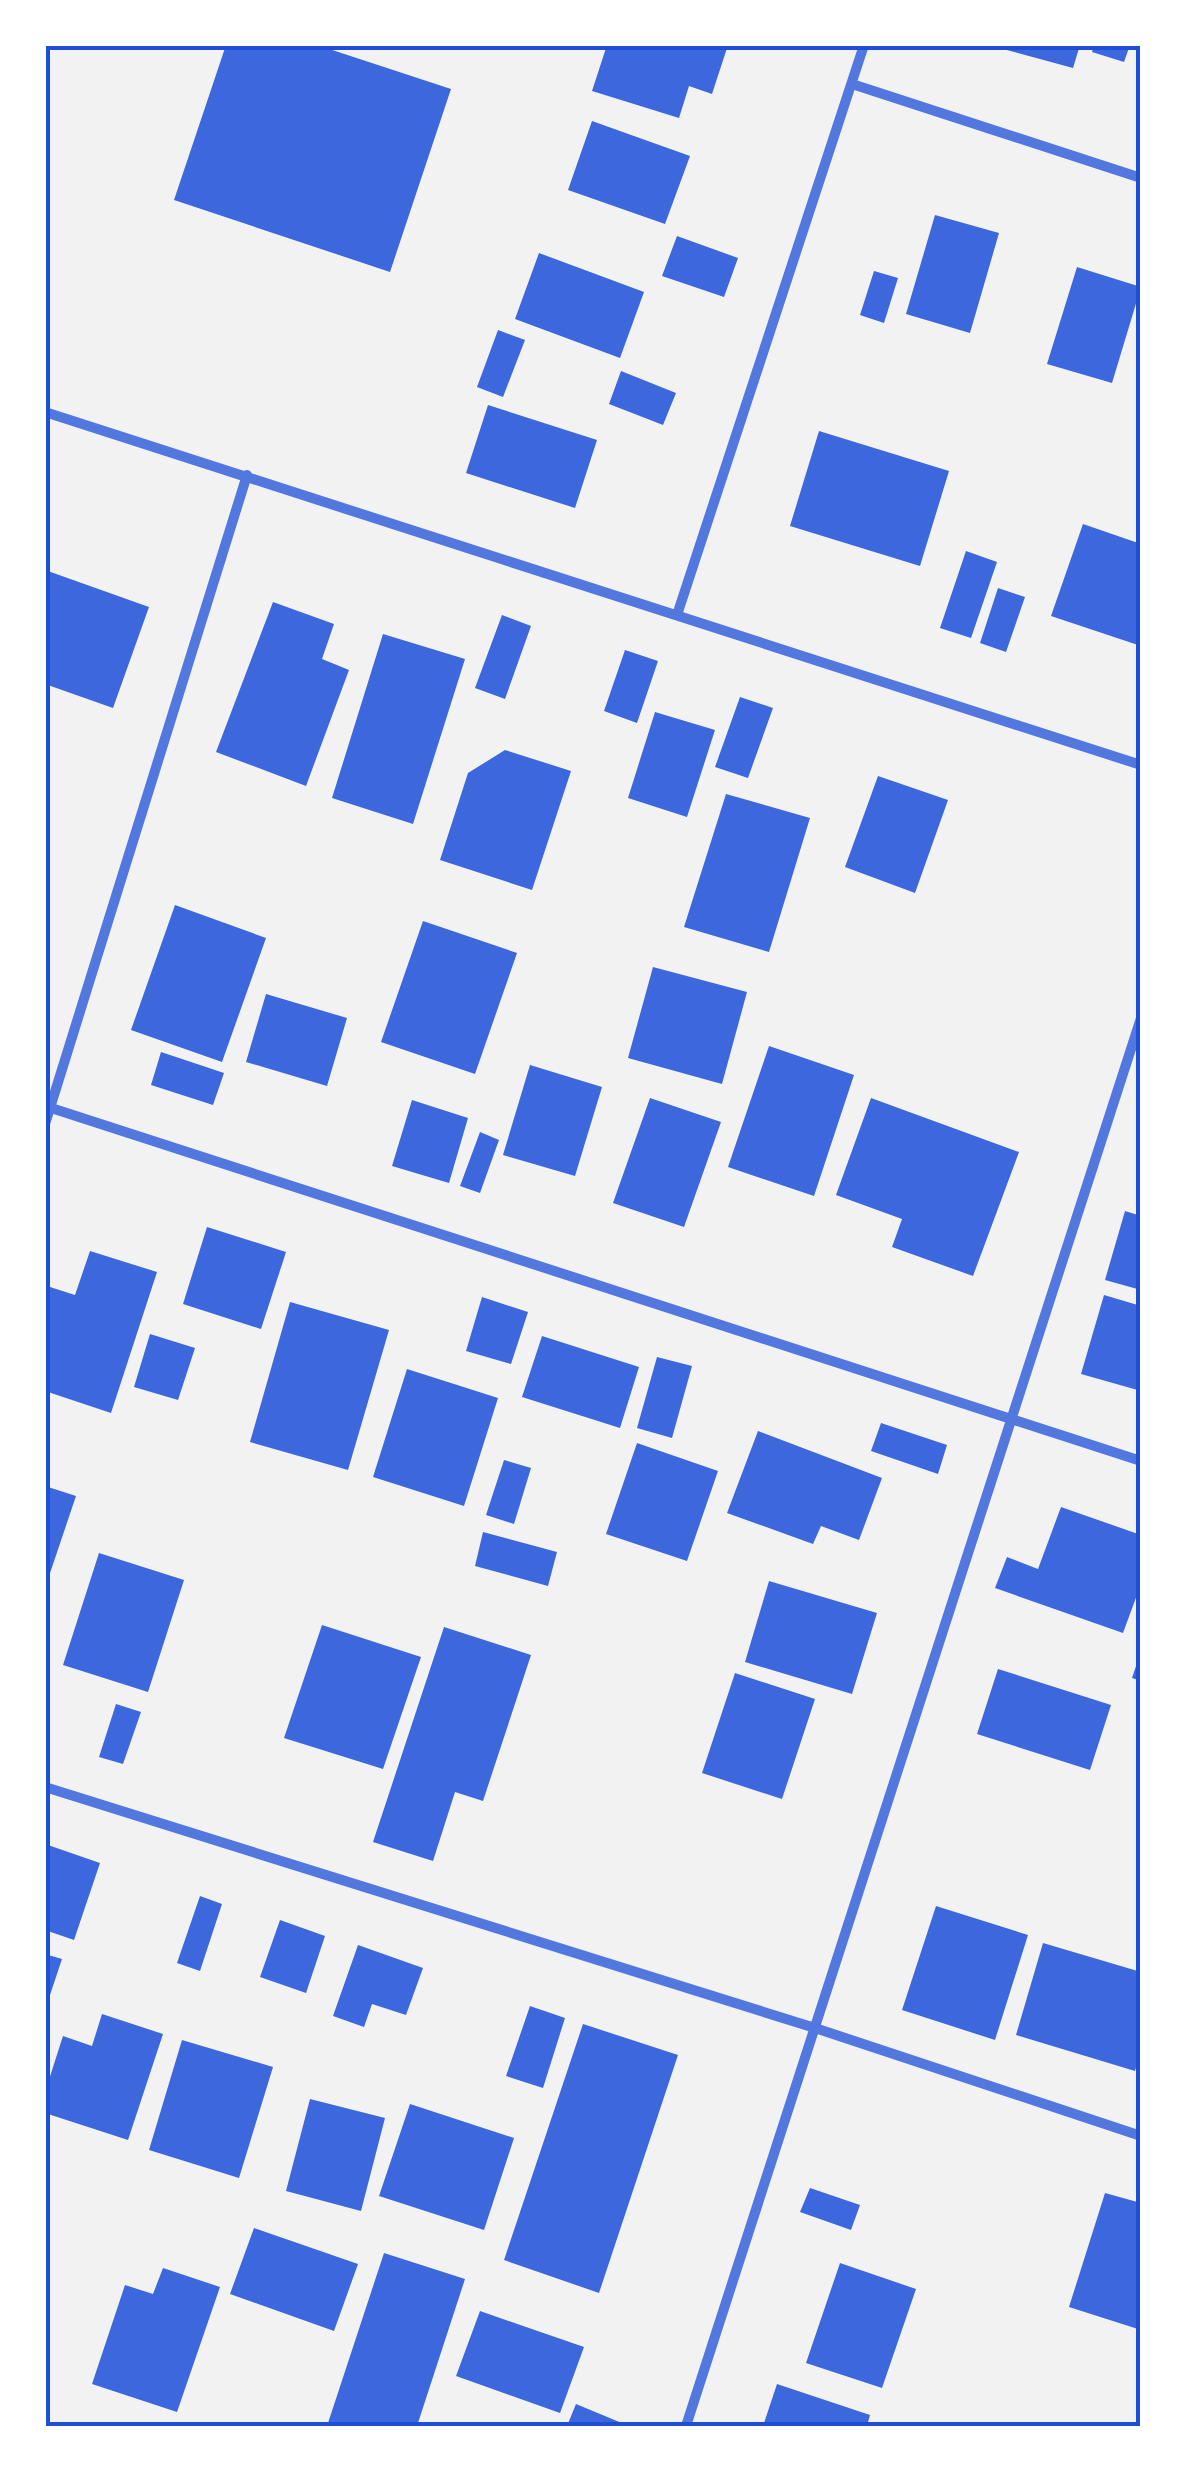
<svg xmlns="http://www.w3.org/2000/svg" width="1186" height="2471" font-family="'Nunito Sans',sans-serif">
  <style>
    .building { fill: #3d67dc }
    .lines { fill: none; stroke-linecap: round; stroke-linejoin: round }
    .minor { stroke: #5277de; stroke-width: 10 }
    .neatline { fill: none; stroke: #1d4ed8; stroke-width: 4 }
  </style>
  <rect width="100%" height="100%" fill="#f2f2f2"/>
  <path class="building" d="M226,45H317L451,89L390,272L174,200Z
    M607,45H728L712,94L689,86L679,118L592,91Z
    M1005,45H1080L1073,68L1003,49Z
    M1094,45H1130L1124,62L1092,52Z
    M592,121L690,156L665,224L568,190Z
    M935,215L999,233L970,333L906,314Z
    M677,236L738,258L724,297L662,276Z
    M539,253L644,292L620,358L515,319Z
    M1077,267L1141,287L1112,383L1047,364Z
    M874,271L898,278L884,323L860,315Z
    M498,330L525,340L503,397L477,387Z
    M621,371L676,393L663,425L609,404Z
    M488,405L597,440L575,508L466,473Z
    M819,431L949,471L920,566L790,526Z
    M1083,524L1141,544V646L1051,616Z
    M966,551L997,562L971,638L940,628Z
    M45,570L149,607L113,708L45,684Z
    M998,588L1025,597L1006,652L980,643Z
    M273,602L334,624L322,659L349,670L306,786L216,752Z
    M502,615L531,626L505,699L475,688Z
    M383,634L465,659L413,824L332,798Z
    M625,650L658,661L637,723L604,711Z
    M740,697L773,708L748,778L715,767Z
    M655,712L715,730L687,817L628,798Z
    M505,750L571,771L532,890L440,860L468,773Z
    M878,776L948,800L915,893L845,867Z
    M726,794L810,818L769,952L684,927Z
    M175,905L266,938L222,1062L131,1030Z
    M423,921L517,953L475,1074L381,1042Z
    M653,967L747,992L722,1084L628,1058Z
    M266,994L347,1018L327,1086L246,1062Z
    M769,1046L854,1075L814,1196L728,1167Z
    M161,1052L224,1073L213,1105L151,1085Z
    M530,1065L602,1087L575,1176L503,1155Z
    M650,1098L721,1122L684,1227L613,1203Z
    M871,1098L1019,1152L973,1276L892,1247L902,1219L836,1195Z
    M412,1100L468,1118L449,1183L392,1166Z
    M480,1132L499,1140L480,1193L460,1186Z
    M1125,1211L1141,1216V1290L1105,1280Z
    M207,1227L286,1252L261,1329L183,1304Z
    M90,1251L157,1272L111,1413L45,1391V1301L50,1287L75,1295Z
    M1104,1295L1141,1306V1391L1081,1374Z
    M482,1297L528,1312L511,1364L466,1351Z
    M290,1302L389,1330L348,1470L250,1442Z
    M150,1334L195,1348L178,1400L134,1387Z
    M542,1336L639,1367L620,1428L522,1397Z
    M657,1357L692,1366L672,1438L637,1428Z
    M407,1369L498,1398L464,1506L373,1477Z
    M881,1423L947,1445L938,1474L871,1451Z
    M758,1431L882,1478L859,1540L821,1526L813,1544L727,1513Z
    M637,1443L718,1471L687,1561L606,1534Z
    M504,1460L531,1468L514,1524L486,1515Z
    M45,1486L76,1496L46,1585H45Z
    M1061,1507L1141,1535V1584L1123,1633L995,1588L1007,1557L1038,1569Z
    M483,1532L557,1552L548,1586L475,1566Z
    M99,1553L184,1580L148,1692L63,1665Z
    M769,1581L877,1613L852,1694L745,1662Z
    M322,1625L421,1657L383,1769L284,1738Z
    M444,1627L531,1655L483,1801L455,1792L433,1861L373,1842Z
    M1140,1654H1141V1681L1132,1678Z
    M998,1669L1111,1705L1090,1770L977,1734Z
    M735,1673L815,1699L782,1799L702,1773Z
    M116,1704L141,1712L123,1764L99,1757Z
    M45,1844L100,1863L74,1940L45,1930Z
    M200,1896L222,1904L200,1971L177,1963Z
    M936,1906L1028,1935L995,2040L902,2010Z
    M280,1920L325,1936L306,1993L260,1977Z
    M1043,1943L1141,1972V2050L1135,2071L1016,2035Z
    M358,1945L423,1968L406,2015L372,2004L364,2027L333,2016Z
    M45,1954L62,1959L46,2007H45Z
    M530,2006L565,2018L543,2088L506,2076Z
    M102,2014L163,2034L128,2140L45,2113V2092L63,2036L92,2046Z
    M583,2024L678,2055L599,2293L504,2260Z
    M182,2040L273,2067L239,2178L149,2150Z
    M310,2099L385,2118L361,2211L286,2191Z
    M410,2104L514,2138L484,2230L379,2196Z
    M810,2188L860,2205L851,2230L800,2212Z
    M1105,2193L1141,2203V2330L1069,2307Z
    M254,2228L358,2264L334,2331L230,2294Z
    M384,2253L465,2279L417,2426H327Z
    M840,2263L916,2289L882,2388L806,2363Z
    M163,2268L220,2287L177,2412L92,2384L125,2285L153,2294Z
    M480,2311L584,2347L560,2413L456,2376Z
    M777,2384L870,2415L867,2426H763Z
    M576,2404L629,2426H567Z"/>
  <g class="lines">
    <path class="minor" d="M852,84L1141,178
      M45,412L1141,765
      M677,615L864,45
      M45,1106L1141,1461
      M45,1124L247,475
      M45,1787L815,2028L1141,2136
      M686,2426L1141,1018"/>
  </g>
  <rect width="1186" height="2471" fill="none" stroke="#ffffff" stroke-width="95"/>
  <rect x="48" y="48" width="1090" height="2376" class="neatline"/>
</svg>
